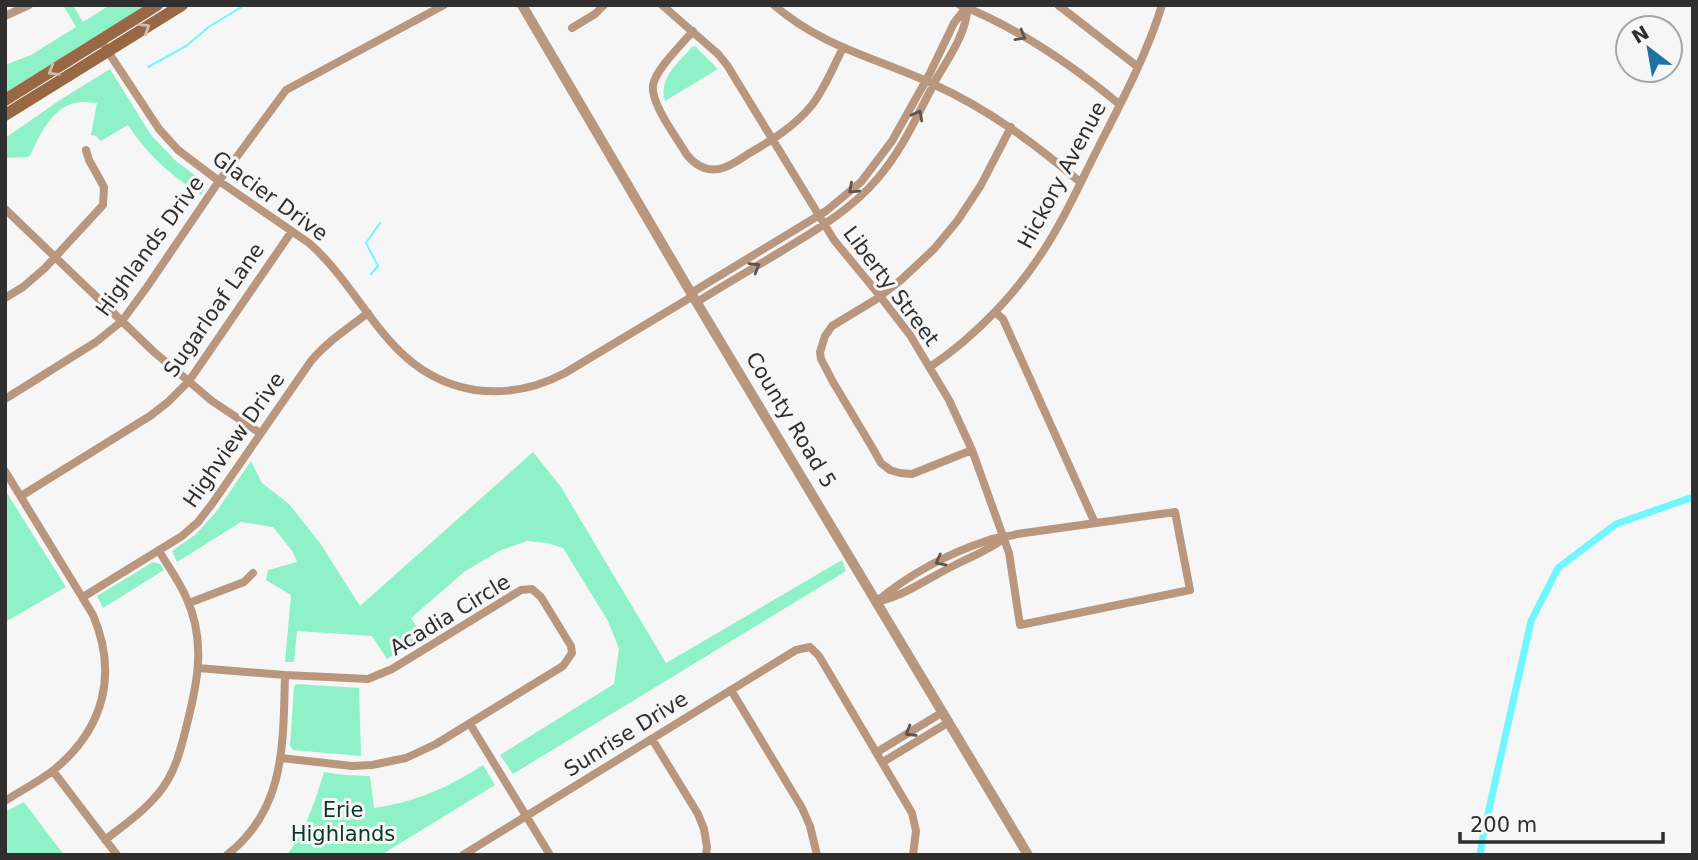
<svg xmlns="http://www.w3.org/2000/svg" width="1698" height="860" font-family="'DejaVu Sans',sans-serif">
  <style>
    .green { fill: #8ef1c7 }
    .lines { fill: none; stroke-linecap: round; stroke-linejoin: round }
    .stream { stroke: #70f6fe; stroke-width: 2 }
    .canal { stroke: #70f6fe; stroke-width: 7 }
    .minor { stroke: #b8977e; stroke-width: 8 }
    .tertiary { stroke: #b8977e; stroke-width: 10 }
    .secondary { stroke: #986844; stroke-width: 12 }
    .oneway { stroke: #d0bdaf }
    .oneway2 { stroke: #5f534b }
    .labels { text-anchor: middle; stroke-width: 6; stroke-linejoin: round; paint-order: stroke }
    .street-label { font-size: 21px; fill: #2f2f2f; stroke: #f6f6f7 }
    .park-label { font-size: 21px; fill: #073827; stroke: #f6f6f7 }
  </style>
  <rect width="100%" height="100%" fill="#f6f6f7"/>
  <path class="green" d="M63,5H73L83,22L110,5H146L5,93V65L31,55L76,27Z
    M695,46L718,69L665,101C658,78 679,62 692,47Z
    M110,69L151,135L176,161L204,182L205,188L201,195C170,174 149,157 128,125L101,141L96,136L91,135L97,103C91,103 85,101 80,102C51,106 41,134 29,157L5,158V138L60,100Z
    M533,452L561,487L666,663L842,560L846,571L513,774L500,755L614,684L619,649L608,621L563,548L547,543L527,541L499,551L464,572L411,618L423,637L387,659L372,636L297,631L294,662H285L291,595L266,580L268,570L297,562L293,552L273,527L241,522L177,562L172,551L196,534L216,512L251,461L262,483L289,504L320,543L360,606Z
    M5,490L66,587L5,622Z
    M153,562L160,564L164,570L103,608L97,596Z
    M297,684L359,688L361,756L293,750L290,746L294,686Z
    M483,765L495,785L381,855H287C306,829 315,802 324,772L345,775L370,776L374,808C416,802 447,788 483,765Z
    M24,802L64,855H5V812Z"/>
  <g class="lines">
    <path class="stream" d="M148,67L186,46L210,26L245,5
      M371,274L378,266L366,243L380,223"/>
    <path class="canal" d="M1480,855L1483,836L1531,621L1558,568L1616,524L1693,497"/>
    <path class="minor" d="M662,5L718,54L727,65L834,240L876,291L910,335L949,400L972,450L1009,553L1020,625L1190,590L1175,512L1017,534C1008,537 998,537 989,540C949,553 910,574 877,601
      M774,5C822,47 877,58 933,84C988,109 1034,143 1080,182
      M960,5C1018,28 1072,65 1119,104
      M1058,5L1138,67
      M5,16L29,5
      M572,28L595,14L604,5
      M693,31C682,44 656,69 653,85C650,103 677,138 687,155C695,165 706,171 719,169C730,167 739,160 748,154C772,140 794,127 812,105C825,88 833,67 843,48
      M101,41L159,129L178,150L219,181L309,243C368,295 387,376 475,390C506,394 537,388 565,373L693,296
      M5,209L154,352L212,401L260,433
      M691,293L826,211L861,182L892,141L929,75L954,23L968,5
      M5,298L23,287L45,268L103,205L104,187L89,160L86,150
      M697,302C724,285 752,269 780,252C815,231 851,210 878,178C904,148 919,111 938,76C949,58 968,29 967,8
      M995,312L1003,319L1095,523
      M930,367C976,336 1018,292 1047,245C1067,214 1082,179 1099,146C1122,101 1147,54 1162,5
      M5,399L96,342L122,321L147,287L219,181L286,90L444,5
      M972,450L912,474L900,473L890,470L881,463L872,447L833,382L821,359L820,352L825,336L832,326L875,300L901,280L934,249L958,220L981,185L1011,127
      M5,471L93,615C118,674 104,728 55,769C40,781 22,790 5,801
      M21,496L150,416L168,402L189,381L292,231
      M83,597L182,536L198,522L212,504L311,361C327,342 348,328 368,313
      M880,601C906,595 930,577 955,565C972,556 990,550 1004,538
      M189,603L244,582L253,573
      M198,668L285,675L368,679L392,669L521,590L532,589L541,597L571,646L572,653L563,666L436,744L406,758L372,765L352,766L281,758
      M731,690L802,808L810,826L817,855
      M470,724L550,855
      M652,739L698,814L704,829L707,847L706,855
      M877,752L943,712
      M883,762L949,722
      M53,771L117,855
      M105,840C124,825 143,812 158,794C175,774 181,749 187,724C198,681 206,640 186,597C179,581 168,566 159,551
      M227,855C286,809 283,743 285,675
      M463,855L796,650L810,647L819,656L912,813L916,831L913,855"/>
    <path class="tertiary" d="M522,5L691,293L1028,855"/>
    <path class="secondary" d="M5,100L157,5
      M5,115L182,5"/>
  </g>
  <defs><path id="oneway-chevron" d="M-2-3.5L2.5 0L-2 3.5" fill="none" stroke-width="1.6" stroke-linecap="round" stroke-linejoin="round" transform="scale(1.75)"/></defs>
  <g class="oneway">
    <use href="#oneway-chevron" transform="translate(145 28) rotate(-32)"/>
    <use href="#oneway-chevron" transform="translate(53 71) rotate(148)"/>
  </g>
  <g class="oneway2">
    <use href="#oneway-chevron" transform="translate(1021 36) rotate(30)"/>
    <use href="#oneway-chevron" transform="translate(918 115) rotate(-62)"/>
    <use href="#oneway-chevron" transform="translate(853 189) rotate(138)"/>
    <use href="#oneway-chevron" transform="translate(755 267) rotate(-31)"/>
    <use href="#oneway-chevron" transform="translate(940 561) rotate(152)"/>
    <use href="#oneway-chevron" transform="translate(910 732) rotate(149)"/>
  </g>
  <g class="labels">
    <g class="street-label">
      <text transform="translate(1062 175) rotate(-62)" y="7">Hickory Avenue</text>
      <text transform="translate(270 196) rotate(36)" y="7">Glacier Drive</text>
      <text transform="translate(150 246) rotate(-54)" y="7">Highlands Drive</text>
      <text transform="translate(891 286) rotate(53)" y="7">Liberty Street</text>
      <text transform="translate(214 310) rotate(-55)" y="7">Sugarloaf Lane</text>
      <text transform="translate(791 420) rotate(59)" y="7">County Road 5</text>
      <text transform="translate(234 440) rotate(-55)" y="7">Highview Drive</text>
      <text transform="translate(450 615) rotate(-31)" y="7">Acadia Circle</text>
      <text transform="translate(626 734) rotate(-32)" y="7">Sunrise Drive</text>
    </g>
    <g class="park-label">
      <text x="343" y="817">Erie<tspan x="343" dy="24">Highlands</tspan></text>
    </g>
  </g>
  <rect width="1698" height="860" fill="none" stroke="#2f2f2f" stroke-width="14"/>
  <g transform="translate(1649 49) rotate(329)"><circle r="33" fill="#f6f6f7" stroke="#a6a6a7" stroke-width="2"/>
  <path d="M0-5L12 26L0 18L-12 26Z" fill="#1f71a2"/>
  <text y="-10" font-size="19" font-weight="bold" text-anchor="middle" fill="#2f2f2f">N</text>
  </g>
  <path d="M1460 832v10h203v-10" fill="none" stroke="#2f2f2f" stroke-width="3.5"/>
  <text x="1470" y="832" font-size="21" fill="#2f2f2f" stroke="#f6f6f7" stroke-width="5" paint-order="stroke">200 m</text>
</svg>
